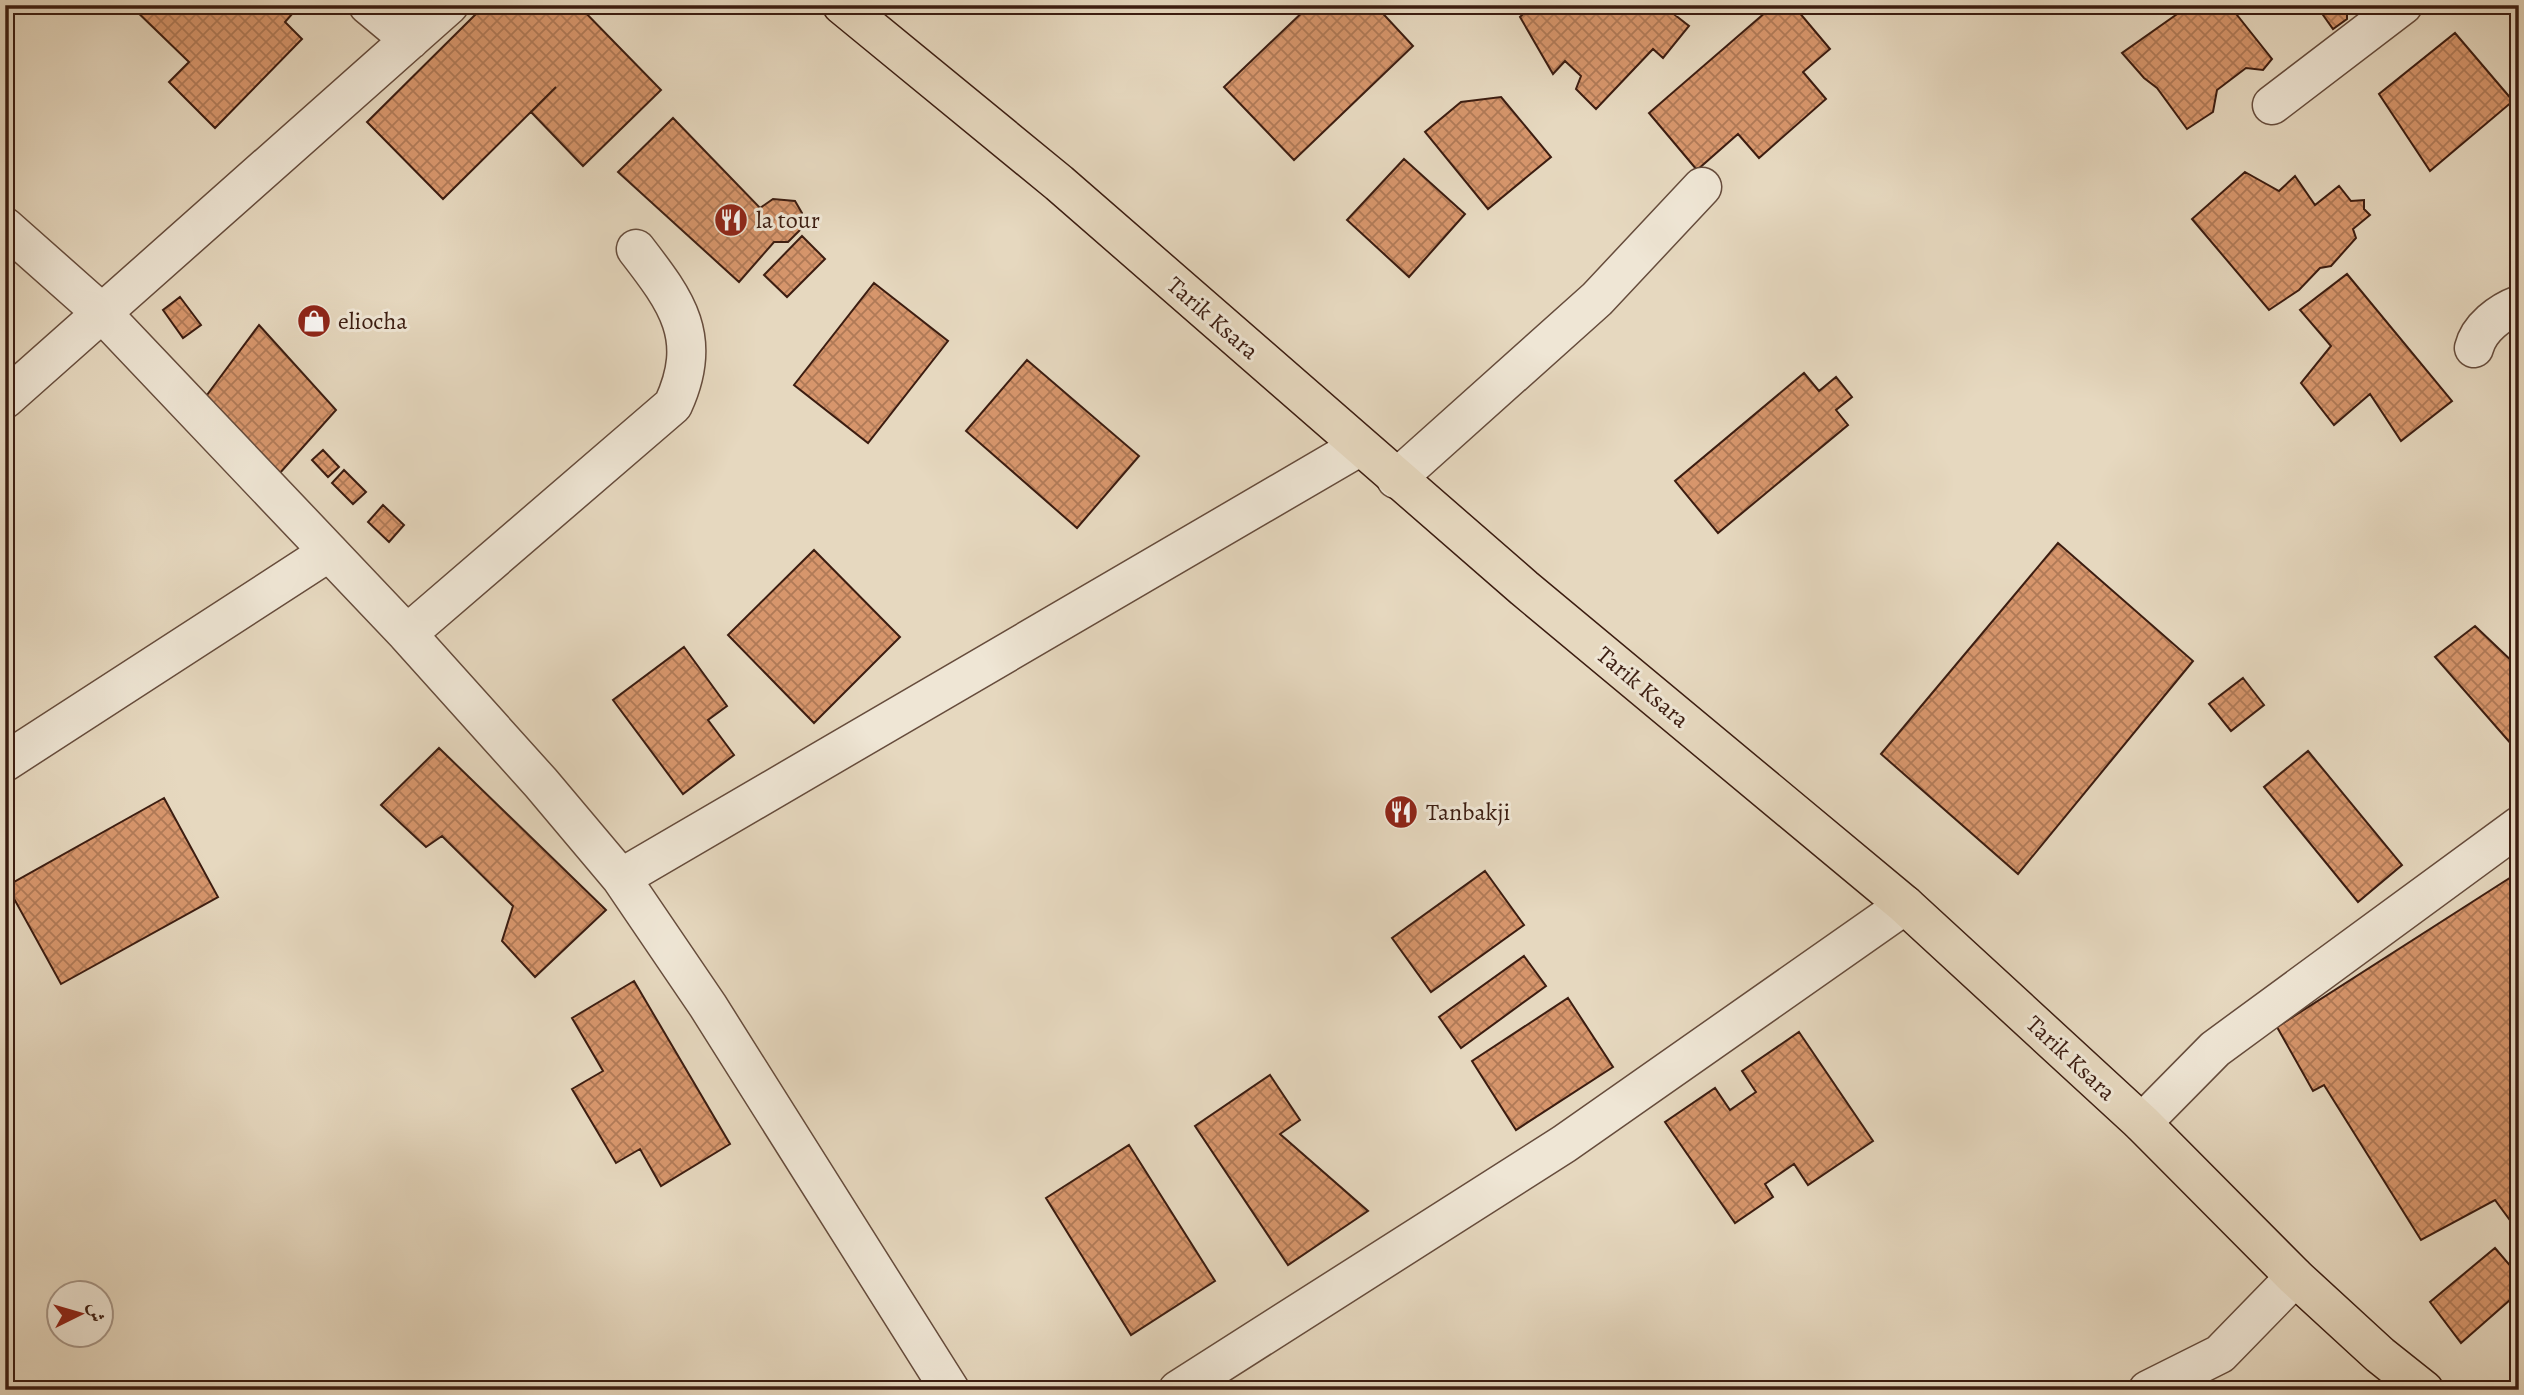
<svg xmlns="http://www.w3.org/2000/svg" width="2524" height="1395" font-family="Alegreya,Amiri,serif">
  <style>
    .building { fill: url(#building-cross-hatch); stroke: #3c1d11; stroke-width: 2 }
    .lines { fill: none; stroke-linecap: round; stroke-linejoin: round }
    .minor-casing { stroke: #664c3c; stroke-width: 41 }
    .major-casing { stroke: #3c1d11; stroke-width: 41 }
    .minor { stroke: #efe6d5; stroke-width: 38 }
    .major { stroke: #e6d8bf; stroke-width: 38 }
    .labels { text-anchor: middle; stroke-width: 6; stroke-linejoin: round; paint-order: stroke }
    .poi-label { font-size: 24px; fill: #3c1d11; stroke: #efe6d5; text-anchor: start }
    .street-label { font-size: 24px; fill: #3c1d11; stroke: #efe6d5 }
  </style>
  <defs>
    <pattern id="building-cross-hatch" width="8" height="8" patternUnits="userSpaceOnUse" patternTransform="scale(1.75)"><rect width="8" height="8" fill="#d7966c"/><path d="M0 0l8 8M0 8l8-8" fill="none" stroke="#b07a57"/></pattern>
  </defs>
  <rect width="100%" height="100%" fill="#e6d8bf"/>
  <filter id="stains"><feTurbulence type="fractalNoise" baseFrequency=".00286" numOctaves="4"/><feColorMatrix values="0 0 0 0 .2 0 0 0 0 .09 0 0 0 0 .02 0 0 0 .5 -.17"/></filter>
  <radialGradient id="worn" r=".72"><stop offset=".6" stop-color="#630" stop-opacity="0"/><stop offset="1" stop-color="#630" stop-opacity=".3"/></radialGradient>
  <path class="building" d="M130,5H300L285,22L302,39L215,128L169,82L189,62Z
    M485,5H578L661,90L583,166L531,112L556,87L443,199L367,122Z
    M1310,5H1375L1413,46L1294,160L1224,87Z
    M1533,5H1685L1688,8L1675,15L1689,26L1663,58L1653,49L1596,109L1576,89L1581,76L1565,61L1553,74L1520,17Z
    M1774,5H1793L1830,49L1803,72L1826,99L1759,158L1738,134L1697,170L1649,113Z
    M2190,5H2229L2272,59L2263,70L2246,68L2217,90L2213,112L2187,129L2157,88L2144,78L2122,53Z
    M2316,5H2355L2347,12V19L2333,29Z
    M2455,33L2513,101L2430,171L2379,94Z
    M1501,97L1551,157L1488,209L1425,132L1461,102Z
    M673,118L760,208L773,199L795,201L802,213L801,229L788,242H774L739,282L618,172Z
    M1404,159L1465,214L1409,277L1347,220Z
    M2245,172L2279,191L2295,176L2315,205L2339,186L2351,201L2364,200V209L2370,215L2353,229L2356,238L2331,266L2320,268L2299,290L2269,310L2192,219Z
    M802,236L825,259L787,297L764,275Z
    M2347,274L2452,401L2401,441L2370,394L2334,425L2301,383L2331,346L2300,310Z
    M874,283L948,341L868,443L794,385Z
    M180,297L201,325L183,338L163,310Z
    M259,325L336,410L279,474L201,403Z
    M1027,360L1139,456L1077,528L966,431Z
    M1804,373L1819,391L1836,377L1852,397L1836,410L1848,425L1718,533L1675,481Z
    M323,450L339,467L328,477L312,460Z
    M344,470L366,492L353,504L332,483Z
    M383,505L404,525L389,542L368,522Z
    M2058,543L2193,661L2018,874L1881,754Z
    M814,550L900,637L814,723L728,635Z
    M2475,626L2519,668V741L2513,746L2435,657Z
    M684,647L727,706L708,720L734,755L683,794L613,700Z
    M2243,678L2264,705L2231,731L2209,704Z
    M439,748L606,910L535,977L502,941L513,906L442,836L426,847L381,805Z
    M2308,751L2402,865L2358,902L2264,787Z
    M164,798L218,897L61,984L7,886Z
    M1485,871L1524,925L1431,992L1392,938Z
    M2519,872V1219L2512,1223L2495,1200L2421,1240L2324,1085L2313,1091L2277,1027Z
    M1524,956L1546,986L1461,1048L1439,1017Z
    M634,981L730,1144L661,1186L640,1149L616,1163L572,1089L603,1071L572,1018Z
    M1568,998L1613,1067L1516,1130L1472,1061Z
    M1799,1032L1873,1141L1808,1185L1794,1164L1765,1184L1773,1197L1735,1223L1665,1122L1715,1088L1730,1110L1756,1092L1742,1071Z
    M1270,1075L1300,1120L1280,1134L1368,1211L1288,1265L1195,1126Z
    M1129,1145L1215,1281L1131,1335L1046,1198Z
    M2495,1248L2519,1276V1292L2461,1343L2430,1302Z"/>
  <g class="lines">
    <g class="minor-casing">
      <path id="minor" d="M368,5L410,40
        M2272,105L2403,5
        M5,227L102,313L407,634L541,783L621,878L708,1006L950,1390
        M2474,348C2479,328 2500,312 2519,305
        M5,399L449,5
        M1396,479L1597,299L1702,187
        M407,634L673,405C704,338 677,302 636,249
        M5,762L329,552
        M621,878L1359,447
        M2142,1123L2215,1049L2519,826
        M1178,1390L1564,1144L1905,905
        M2148,1390L2220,1354L2295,1277"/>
    </g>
    <g class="major-casing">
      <path id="major" d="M842,5L1059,183L1524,588L1905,905L2142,1123L2295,1277L2380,1355L2424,1390"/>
    </g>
    <use href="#minor" class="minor"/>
    <use href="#major" class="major"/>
  </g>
  <defs>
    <g id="restaurant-disc" transform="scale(1.75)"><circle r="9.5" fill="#8f2418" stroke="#efe6d5"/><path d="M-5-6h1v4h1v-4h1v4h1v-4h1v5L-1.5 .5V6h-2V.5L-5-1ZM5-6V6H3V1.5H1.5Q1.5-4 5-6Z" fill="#fff"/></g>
    <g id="shop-disc" transform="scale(1.75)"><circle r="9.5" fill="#8f2418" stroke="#efe6d5"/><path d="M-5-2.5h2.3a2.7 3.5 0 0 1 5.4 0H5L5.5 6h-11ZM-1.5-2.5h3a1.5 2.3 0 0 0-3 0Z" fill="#fff"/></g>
  </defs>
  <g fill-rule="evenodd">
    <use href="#restaurant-disc" x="731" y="220"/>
    <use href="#shop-disc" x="314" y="321"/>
    <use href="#restaurant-disc" x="1401" y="812"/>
  </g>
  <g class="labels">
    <g class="poi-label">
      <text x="756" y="228">la tour</text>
      <text x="338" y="329">eliocha</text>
      <text x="1426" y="820">Tanbakji</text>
    </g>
    <g class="street-label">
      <text transform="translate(1213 318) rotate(41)" y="8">Tarik Ksara</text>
      <text transform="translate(1643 687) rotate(40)" y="8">Tarik Ksara</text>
      <text transform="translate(2071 1058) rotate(43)" y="8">Tarik Ksara</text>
    </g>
  </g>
  <rect width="2524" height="1395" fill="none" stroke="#e6d8bf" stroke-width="28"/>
  <rect x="7" y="7" width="2510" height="1381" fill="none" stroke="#3c1d11" stroke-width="3.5"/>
  <rect x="14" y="14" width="2496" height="1367" fill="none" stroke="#3c1d11" stroke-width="2"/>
  <g transform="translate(80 1314) rotate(85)"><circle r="33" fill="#efe6d5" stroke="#a79687" stroke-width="2"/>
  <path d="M0-5L12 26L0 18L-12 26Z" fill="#8f2418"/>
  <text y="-10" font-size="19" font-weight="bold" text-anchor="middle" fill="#3c1d11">ش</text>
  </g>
  <rect width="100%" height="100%" filter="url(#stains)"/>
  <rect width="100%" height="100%" fill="url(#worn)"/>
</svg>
